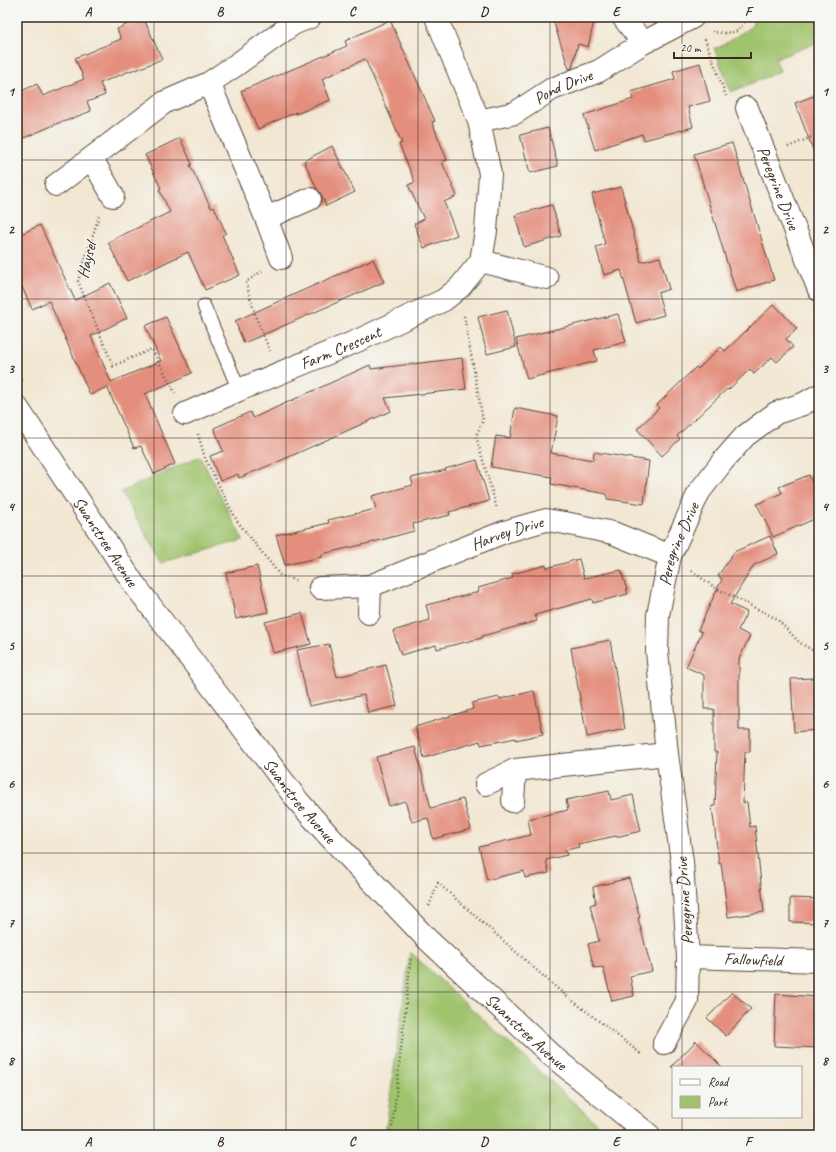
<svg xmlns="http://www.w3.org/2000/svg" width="836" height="1152" font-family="Caveat,sans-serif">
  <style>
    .green { fill: #a0c46e; stroke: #6e7746 }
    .building { fill: #e48f7e }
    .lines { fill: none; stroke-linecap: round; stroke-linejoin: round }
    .service-casing { stroke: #564639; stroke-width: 15 }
    .minor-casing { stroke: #564639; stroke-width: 24 }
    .tertiary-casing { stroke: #564639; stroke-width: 24 }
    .path { stroke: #564639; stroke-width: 2.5; stroke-dasharray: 1 3; stroke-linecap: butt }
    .service { stroke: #fff; stroke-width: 13 }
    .minor { stroke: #fff; stroke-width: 22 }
    .tertiary { stroke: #fff; stroke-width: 22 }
    .grid { fill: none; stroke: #3b2a1e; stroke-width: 1; stroke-opacity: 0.55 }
    .labels { text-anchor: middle; stroke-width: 3; stroke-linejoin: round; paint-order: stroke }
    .street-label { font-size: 17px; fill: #3b2a1e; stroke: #f6f6f2 }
    .neatline { fill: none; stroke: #3b2a1e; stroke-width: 1.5 }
    .grid-label { font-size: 13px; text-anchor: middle; font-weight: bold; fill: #3b2a1e }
  </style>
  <rect width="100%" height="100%" fill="#f6f6f2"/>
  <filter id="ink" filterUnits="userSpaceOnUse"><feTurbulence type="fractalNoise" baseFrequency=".025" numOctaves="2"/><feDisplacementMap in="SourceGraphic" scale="8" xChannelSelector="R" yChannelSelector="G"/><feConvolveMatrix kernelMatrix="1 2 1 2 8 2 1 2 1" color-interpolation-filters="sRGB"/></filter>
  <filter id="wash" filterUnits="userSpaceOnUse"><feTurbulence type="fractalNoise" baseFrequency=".012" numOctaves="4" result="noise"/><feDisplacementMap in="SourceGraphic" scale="16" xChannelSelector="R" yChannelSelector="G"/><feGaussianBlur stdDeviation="0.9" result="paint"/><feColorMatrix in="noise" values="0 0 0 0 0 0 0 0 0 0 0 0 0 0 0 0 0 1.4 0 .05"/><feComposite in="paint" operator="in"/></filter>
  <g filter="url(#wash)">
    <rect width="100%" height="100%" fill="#f2e7d3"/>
    <path class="green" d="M755,17H819V42L775,59L780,71L731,92L714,48L720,47L752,26Z
      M200,456L243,540L163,563L121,492Z
      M410,952L609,1135H385Z"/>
    <g id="blocks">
      <path class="building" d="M143,17L162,59L136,70L135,69L100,83L105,95L87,102L91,111L63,122V121L17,141V93L37,84L43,96L84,79L75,58L121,39L117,29Z
        M552,17H595L588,47L578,44L572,68L569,69Z
        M390,20L435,121L432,122L447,160L442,162L457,196L444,202L457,235L424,248L414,224L424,219L408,185L415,182L399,144L402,143L365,59L322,79L330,100L296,114V112L258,129L241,91L347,46L345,41Z
        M700,63L710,101L688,107L693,127L644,140L642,134L595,150L584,115L633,99L631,92L675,79L673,71Z
        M819,94V160H817L795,103Z
        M548,128L558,166L530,173L520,135Z
        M180,138L192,164L190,165L211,208L214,207L226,233L222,235L240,275L205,290L188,252L127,281L108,242L170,212L159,189L161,188L145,155Z
        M732,143L774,280L736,292L694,154Z
        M332,146L355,192L326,206L321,194L317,189L304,161Z
        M621,187L641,262L660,257L669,289L658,293L664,315L636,323L621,270L604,275L596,247L605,244L592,194Z
        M552,205L561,236L524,247L515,215Z
        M40,225L75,300L110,283L127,318L91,336L111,382L161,361L145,326L166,317L192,373L145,394L175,464L154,474L141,446L134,448L107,387L90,395L49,301L32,309L17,276V236Z
        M373,259L384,282L244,343L235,321Z
        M774,304L797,329L786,339L793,347L777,362L772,357L754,374L750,369L728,390L727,389L677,436L680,439L662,456L637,429L659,408L657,405L696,367L698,369L721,347L725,351Z
        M507,310L516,347L487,354L478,317Z
        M618,314L626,342L594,350L597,361L527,379L516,339Z
        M462,358L466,389L385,398L391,411L282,460L239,478L238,474L220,481L210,456L223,451L214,428L250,412L253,418L370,365L371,369Z
        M515,408L558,416L551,453L593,460L594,452L649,461L644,504L607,499V494L551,484L552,477L491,467L496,436L510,438Z
        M477,460L489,501L449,512L450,515L413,524L414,531L374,542L322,554V557L285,565L276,535L329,523L328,520L376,509L372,496L413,485L411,478L446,470L445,469Z
        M809,475L819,499V517L773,537L757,504L782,493L779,487Z
        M770,536L778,554L754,565L730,604L747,612L738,630L750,636L739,659V730H750V752H745L743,803L747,802L750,827L755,826L764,912L728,917L721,863L719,864L712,806H715L717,752H714V709H704V675L686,667L702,632L698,630L722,579L718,576L734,552Z
        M579,559L584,578L621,570L628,594L593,603L592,599L535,615L537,621L482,636V638L437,649L436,645L401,655L393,631L430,620L426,605L479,592L478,588L513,578L512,574L546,565L547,568Z
        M257,566L268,612L236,619L226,573Z
        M302,613L311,644L273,653L265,622Z
        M610,640L625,729L587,737L571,648Z
        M329,644L337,677L386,665L397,706L368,713L364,695L309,706L297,650Z
        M814,678L817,730L794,732L791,679Z
        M534,691L543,734L516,740V738L481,745L480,741L424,758L415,727L473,709L472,703L499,697L500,699Z
        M415,747L431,808L463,799L471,829L433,839L428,818L412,822L405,801L389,806L376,757Z
        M609,791L611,800L633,795L641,831L616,837V836L578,844L579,847L565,850L567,855L546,860L549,873L525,878L524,871L487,880L479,847L531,835L528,819L568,810L566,800Z
        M629,878L640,918H638L652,971L630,976L634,996L612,1001L603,967L594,968L588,944L599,941L590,905L596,903L593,887Z
        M790,898L819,899V923L790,922Z
        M732,992L751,1009L726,1036L707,1018Z
        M776,994L819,997V1048L774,1046Z
        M696,1041L722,1067H671Z"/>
    </g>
  </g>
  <g filter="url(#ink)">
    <use href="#blocks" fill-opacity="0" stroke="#564639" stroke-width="1"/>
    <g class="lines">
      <g class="service-casing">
        <path id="service" d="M204,306L239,390"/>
      </g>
      <g class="minor-casing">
        <g id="minor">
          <path d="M623,17L643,43"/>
          <path d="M209,83L266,218L281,258"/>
          <path id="s1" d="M747,108L819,290"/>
          <path id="s2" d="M479,121L515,113L552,89L599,71L643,43L693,17"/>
          <path d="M92,159L113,196"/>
          <path d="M56,185L165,102L209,83L236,65L293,24L310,17"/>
          <path d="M266,218L310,199"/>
          <path d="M481,261L547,278"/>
          <path id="s3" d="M185,414L239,390L357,341L444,300L460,287L481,261L486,231L490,174L479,121L436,17"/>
          <path id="s4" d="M320,588L370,586L504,532L546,520L565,523L613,533L670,556"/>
          <path d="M369,613L370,586"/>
          <path d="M486,784L515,770L667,754"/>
          <path d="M513,801L515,770"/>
          <path id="s5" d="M688,957L819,961"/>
          <path id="s6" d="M664,1043L687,1001L688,957L682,862L667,754L657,651L658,615L670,556L699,492L723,461L745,436L776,413L803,404L819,395"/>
        </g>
      </g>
      <g class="tertiary-casing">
        <g id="tertiary">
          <path id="s7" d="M17,407L134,584L298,801L328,835L427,939L551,1055L649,1135"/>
        </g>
      </g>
      <path class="path" d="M712,32L726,33L738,31L748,17
        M705,39L726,96
        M788,147L819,134
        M99,216L78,281L113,366L152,349L175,393
        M262,271L246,282L256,318L270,351
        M464,316L483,420L476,436L497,509
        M17,373L23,383
        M198,434L205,458L237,521L280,575L297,581
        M692,571L714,587L777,619L800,643L819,654
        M429,906L438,883L559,990L640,1053L641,1052
        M390,1135L393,1122L411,957"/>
      <use href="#service" class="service"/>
      <use href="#minor" class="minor"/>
      <use href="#tertiary" class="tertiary"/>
    </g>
  </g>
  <path class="grid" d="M154,17V1135M286,17V1135M418,17V1135M550,17V1135M682,17V1067M17,160H819M17,299H819M17,438H819M17,576H819M17,714H819M17,853H819M17,992H819M682,1117V1135"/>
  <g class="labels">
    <g class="street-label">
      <text dy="6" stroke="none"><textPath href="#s2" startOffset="92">Pond Drive</textPath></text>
      <text dy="6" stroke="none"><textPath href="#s1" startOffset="86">Peregrine Drive</textPath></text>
      <text transform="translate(86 260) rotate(-76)" y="6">Haysel</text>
      <text dy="6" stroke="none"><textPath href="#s3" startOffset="169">Farm Crescent</textPath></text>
      <text dy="6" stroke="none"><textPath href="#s4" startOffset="197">Harvey Drive</textPath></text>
      <text dy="6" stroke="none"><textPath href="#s7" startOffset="161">Swanstree Avenue</textPath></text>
      <text dy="6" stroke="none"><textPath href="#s6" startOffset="510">Peregrine Drive</textPath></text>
      <text dy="6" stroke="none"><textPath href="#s7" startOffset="485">Swanstree Avenue</textPath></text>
      <text transform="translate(684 901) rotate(-94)" y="6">Peregrine Drive</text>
      <text dy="6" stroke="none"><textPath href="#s5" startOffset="65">Fallowfield</textPath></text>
      <text dy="6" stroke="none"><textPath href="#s7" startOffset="809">Swanstree Avenue</textPath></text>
    </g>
  </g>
  <rect width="836" height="1152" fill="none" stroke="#f6f6f2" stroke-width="44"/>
  <rect x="672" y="1066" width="130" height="52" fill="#f6f6f2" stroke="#aba49d"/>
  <rect x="680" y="1079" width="20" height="6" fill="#ffffff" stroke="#aba49d"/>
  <text x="708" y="1086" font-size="12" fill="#3b2a1e">Road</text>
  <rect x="680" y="1096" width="20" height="12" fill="#a0c46e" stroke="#aba49d"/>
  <text x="708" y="1106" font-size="12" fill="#3b2a1e">Park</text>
  <path d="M674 52v6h77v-6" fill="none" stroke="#3b2a1e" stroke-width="2"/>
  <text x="680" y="52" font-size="12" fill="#3b2a1e" stroke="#f6f6f2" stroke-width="3" paint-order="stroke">20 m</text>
  <rect x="22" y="22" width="792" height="1108" class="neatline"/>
  <g class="grid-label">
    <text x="88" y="16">A</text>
    <text x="220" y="16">B</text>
    <text x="352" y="16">C</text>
    <text x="484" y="16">D</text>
    <text x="616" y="16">E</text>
    <text x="748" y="16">F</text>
    <text x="11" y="96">1</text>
    <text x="825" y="96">1</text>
    <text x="11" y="234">2</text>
    <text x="825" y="234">2</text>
    <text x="11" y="373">3</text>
    <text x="825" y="373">3</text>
    <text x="11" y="511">4</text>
    <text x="825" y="511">4</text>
    <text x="11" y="650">5</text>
    <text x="825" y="650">5</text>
    <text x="11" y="788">6</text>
    <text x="825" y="788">6</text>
    <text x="11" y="927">7</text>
    <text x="825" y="927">7</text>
    <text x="11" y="1065">8</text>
    <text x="825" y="1065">8</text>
    <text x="88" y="1146">A</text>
    <text x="220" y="1146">B</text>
    <text x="352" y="1146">C</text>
    <text x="484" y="1146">D</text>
    <text x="616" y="1146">E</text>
    <text x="748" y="1146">F</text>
  </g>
</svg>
